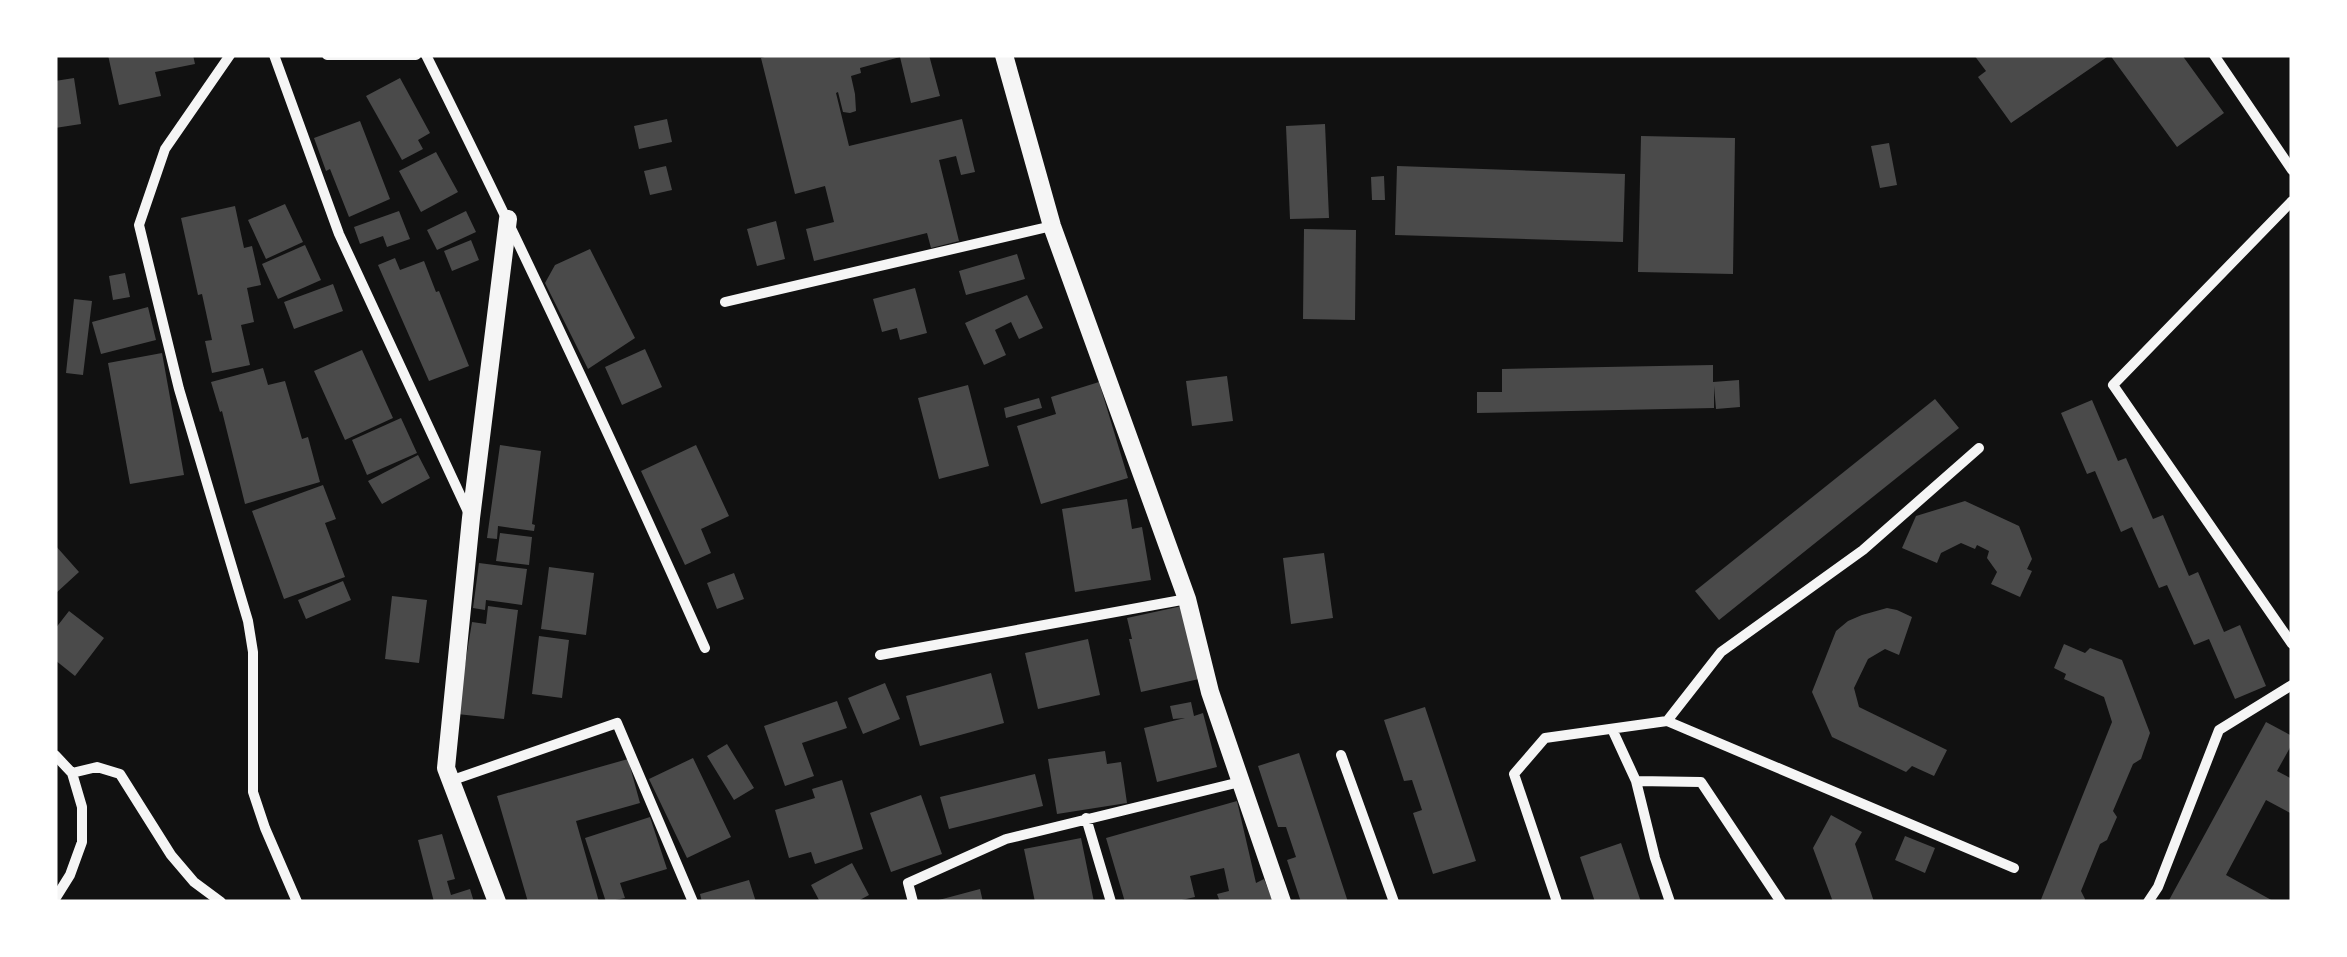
<svg xmlns="http://www.w3.org/2000/svg" width="2347" height="957" font-family="Inter,sans-serif">
  <style>
    .building { fill: #4a4a4a }
    .lines { fill: none; stroke-linecap: round; stroke-linejoin: round }
    .minor { stroke: #f5f5f5; stroke-width: 10 }
    .tertiary { stroke: #f5f5f5; stroke-width: 18 }
  </style>
  <rect width="100%" height="100%" fill="#111"/>
  <path class="building" d="M108,55H193L195,64L155,72L161,96L119,105Z
    M772,55H929L940,96L911,103L900,57L860,68L861,73L851,76L855,94L856,111L850,113L843,112L838,92L836,93L849,146L962,119L975,172L961,175L956,156L939,160L959,241L931,248L927,233L814,261L806,229L834,222L825,186L795,194L761,58Z
    M1974,55H2110L2011,123L1978,77L1986,71Z
    M2110,55H2182L2224,113L2177,147Z
    M74,78L81,124L55,128V81Z
    M400,78L430,133L418,140L423,149L402,160L366,96Z
    M667,119L672,142L639,149L634,126Z
    M360,121L390,199L349,217L330,169L326,171L314,138Z
    M1325,124L1329,218L1290,219L1286,126Z
    M1641,136L1735,138L1733,274L1638,272Z
    M1889,143L1897,185L1880,188L1871,146Z
    M436,152L458,192L421,212L399,171Z
    M666,166L672,190L650,195L644,171Z
    M1397,166L1625,174L1623,242L1395,235Z
    M1384,176L1385,200H1372L1371,177Z
    M285,204L303,242L266,259L248,220Z
    M235,206L244,248L252,246L261,285L247,288L254,322L241,325L250,365L212,373L205,341L212,340L202,294L198,295L181,218Z
    M399,211L410,239L387,247L383,236L360,244L354,227Z
    M466,211L476,232L437,250L427,230Z
    M776,221L785,259L757,266L747,229Z
    M1304,229L1356,230L1355,320L1303,319Z
    M471,240L479,260L452,271L444,251Z
    M305,245L321,280L278,299L262,264Z
    M590,249L635,338L588,369L545,283L555,265Z
    M1017,254L1025,279L966,295L959,271Z
    M395,258L400,270L424,261L436,292L439,291L469,366L429,381L378,265Z
    M125,273L130,297L113,300L109,276Z
    M333,284L343,311L294,329L284,302Z
    M915,288L927,333L900,340L897,328L882,332L873,299Z
    M1027,295L1043,328L1019,339L1011,322L995,330L1006,355L984,365L965,323Z
    M74,299L92,301L83,375L66,373Z
    M148,307L156,340L101,354L92,322Z
    M645,349L662,387L622,405L605,367Z
    M362,350L393,418L345,440L314,371Z
    M162,353L184,475L130,484L108,363Z
    M1713,365V382L1739,380L1740,407L1716,409L1714,386V408L1477,413V392H1502V369Z
    M263,368L268,385L285,381L302,439L308,437L320,482L245,504L222,411L220,412L211,382Z
    M1227,376L1233,421L1192,426L1186,381Z
    M1099,382L1128,478L1041,504L1017,426L1056,414L1051,397Z
    M968,385L989,466L939,479L918,398Z
    M1039,398L1042,408L1006,418L1004,408Z
    M1935,399L1959,428L1719,620L1695,591Z
    M2092,400L2118,461L2126,458L2153,519L2163,515L2189,576L2198,572L2224,632L2240,625L2266,686L2235,699L2209,639L2194,645L2167,585L2159,588L2132,527L2121,532L2095,471L2087,474L2061,413Z
    M401,418L417,453L367,475L352,440Z
    M500,445L541,451L532,524L535,525L534,531L498,526L497,539L487,538Z
    M696,445L729,516L701,529L711,553L685,565L641,471Z
    M418,455L430,478L382,504L368,481Z
    M323,485L336,519L325,523L345,577L284,599L252,511Z
    M1127,499L1132,529L1142,527L1151,580L1075,592L1062,509Z
    M1965,501L2019,526L2032,559L2027,569L2032,571L2020,597L1991,584L1997,572L1987,558L1989,551L1977,545L1975,549L1961,543L1941,553L1937,563L1902,548L1916,516Z
    M500,533L532,537L529,565L496,561Z
    M55,545L79,572L55,594Z
    M1324,553L1333,618L1291,624L1283,558Z
    M479,563L527,569L522,605L486,600L485,610L473,608Z
    M549,567L594,573L586,635L541,629Z
    M734,573L744,599L717,609L707,583Z
    M343,581L351,600L306,619L298,600Z
    M392,596L427,600L419,663L385,659Z
    M488,606L518,610L504,719L457,714L472,622L486,624Z
    M1182,606L1199,679L1141,692L1129,639H1132L1127,618Z
    M1887,608L1897,610L1912,617L1899,655L1885,649L1868,659L1854,688L1859,707L1947,750L1934,776L1912,766L1906,772L1832,737L1812,692L1836,631L1848,621L1862,615Z
    M69,611L104,638L75,676L55,660V629Z
    M539,636L569,640L562,698L532,694Z
    M1088,639L1100,695L1038,709L1025,653Z
    M2064,644L2085,653L2090,648L2122,660L2150,733L2141,759L2133,764L2113,811L2117,817L2107,840L2100,844L2081,891L2085,899L2084,902H2040L2112,722L2104,697L2064,679L2066,674L2054,668Z
    M991,673L1004,723L920,746L906,696Z
    M885,683L900,719L863,734L848,698Z
    M837,701L847,728L802,743L814,776L785,786L764,726Z
    M1191,702L1194,716L1203,713L1217,767L1157,782L1144,728L1185,718L1173,719L1170,706Z
    M1425,707L1476,861L1433,874L1413,813L1422,810L1412,780L1404,781L1384,720Z
    M2266,722L2292,736V744L2277,771L2292,779V814L2266,800L2226,875L2275,902H2168Z
    M727,744L754,788L734,800L707,756Z
    M1105,751L1107,764L1121,762L1127,803L1057,814L1048,759Z
    M1299,753L1348,902H1301L1287,860L1296,857L1286,827H1278L1258,766Z
    M693,758L731,837L687,858L649,779Z
    M628,759L640,803L576,821L599,902H528L497,796Z
    M1035,774L1043,806L949,829L940,797Z
    M842,780L863,849L815,864L811,852L789,858L775,810L815,798L812,789Z
    M921,795L942,854L891,872L870,813Z
    M1237,801L1256,883L1264,879L1273,902H1220L1217,894L1229,891L1224,868L1190,876L1195,897L1173,902H1125L1106,838Z
    M1831,815L1862,832L1855,844L1874,902H1833L1813,848Z
    M650,817L667,869L620,883L625,898L606,902L585,838Z
    M442,834L455,879L447,881L451,895L470,889L474,902H434L418,840Z
    M1905,836L1935,848L1925,873L1895,860Z
    M1081,838L1094,902H1035L1024,849Z
    M1621,843L1641,902H1595L1580,857Z
    M852,863L869,895L856,902H820L811,885Z
    M749,880L756,902H702L700,894Z
    M980,889L983,902H935V901Z"/>
  <g class="lines">
    <path class="minor" d="M230,55L165,149L139,225L179,389L248,621L253,652V792L265,828L297,902
      M274,55L339,234L469,514
      M327,55H416
      M426,55C524,251 616,448 705,648
      M2214,55L2292,170
      M2292,201L2113,385L2292,644
      M725,302L1052,226
      M880,655L1187,599
      M1667,721L2014,868
      M1612,729L1636,781L1655,858L1670,902
      M55,755L72,773L82,807V842L70,875L55,899
      M1341,755L1394,902
      M72,773L97,767L120,774L171,855L194,882L221,902
      M450,781L617,723L693,902
      M1636,781L1701,782L1781,902
      M1086,818L1111,902
      M913,902L908,883L1006,839L1240,782
      M1557,902L1514,774L1545,738L1667,721L1721,652L1863,550L1979,448
      M2148,902L2158,887L2219,730L2292,685"/>
    <path class="tertiary" d="M1004,55L1052,226L1187,599L1210,692L1282,902
      M497,902L446,768L471,518L508,219"/>
  </g>
  <rect width="2347" height="957" fill="none" stroke="#ffffff" stroke-width="115"/>
</svg>
